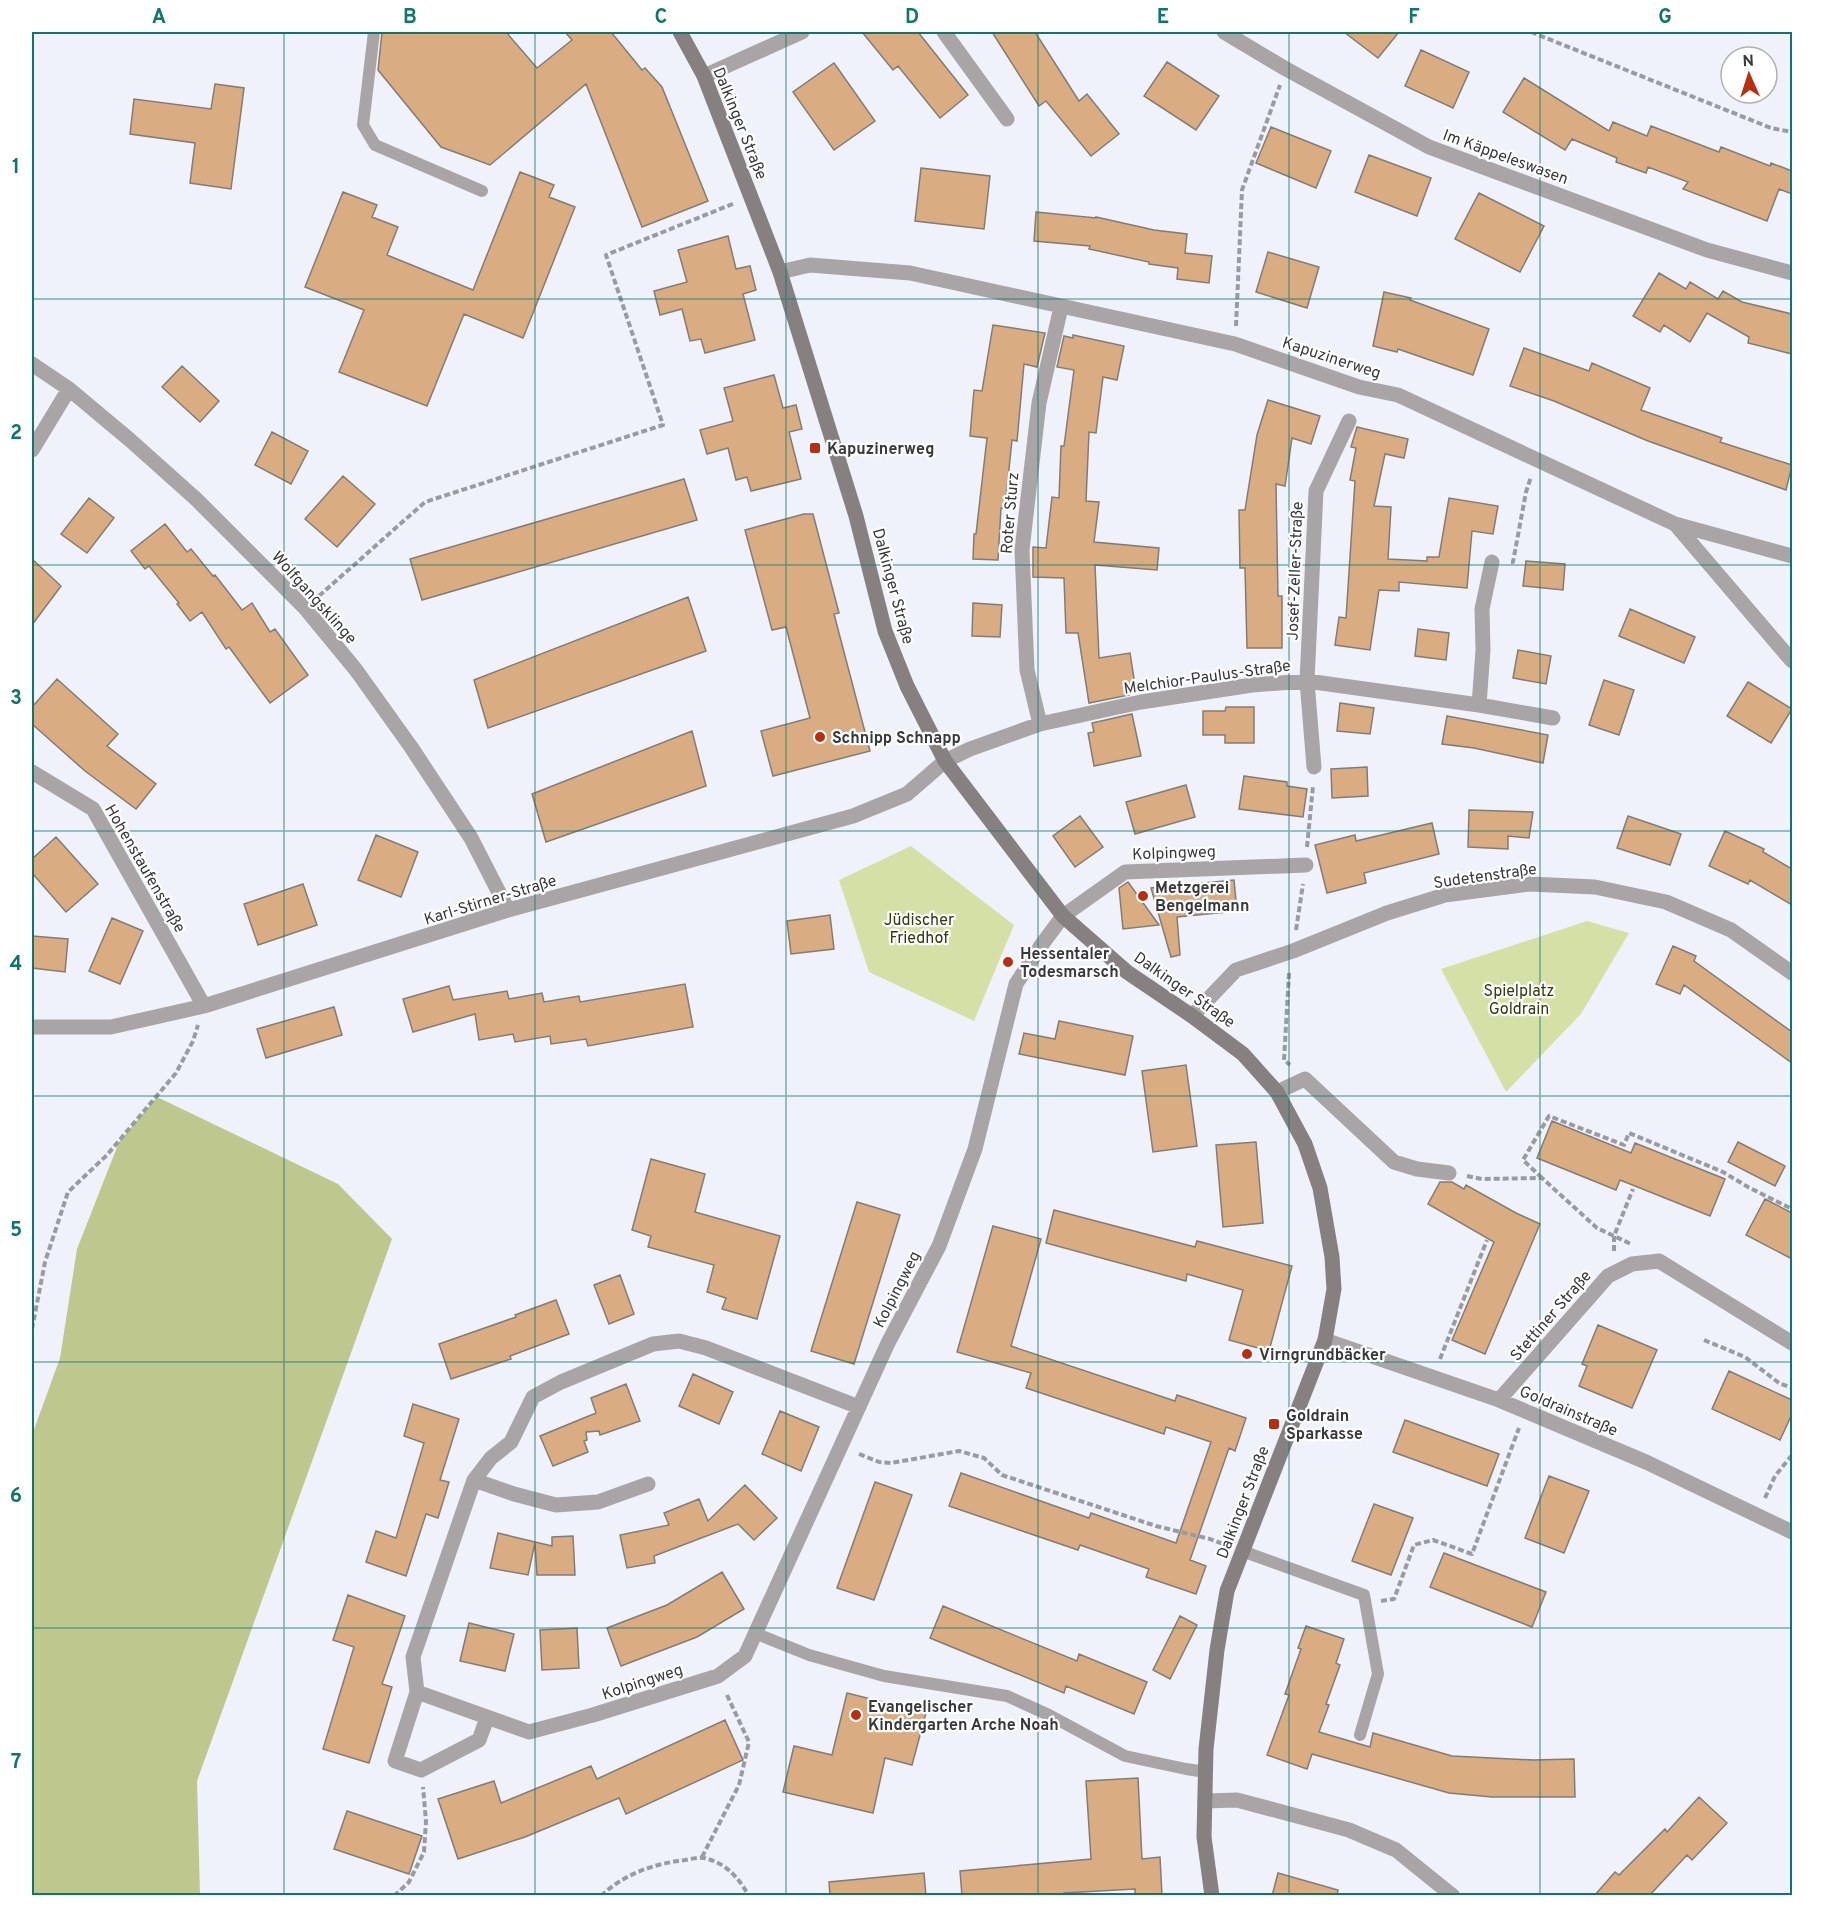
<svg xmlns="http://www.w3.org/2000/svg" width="1824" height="1927" font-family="Overpass,sans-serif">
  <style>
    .green { fill: #d5e0a7 }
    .forest { fill: #bec88e }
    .building { fill: #d9ad81; stroke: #827c76; stroke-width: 1.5 }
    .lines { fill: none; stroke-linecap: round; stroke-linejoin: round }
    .path { stroke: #999ba2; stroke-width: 4; stroke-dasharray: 6 3; stroke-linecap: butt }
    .lane { stroke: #a9a5a6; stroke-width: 12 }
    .street { stroke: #a9a5a6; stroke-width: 15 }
    .secondary { stroke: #868081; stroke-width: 15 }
    .grid { fill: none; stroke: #0f766e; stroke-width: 1.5; stroke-opacity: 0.55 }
    .poi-dot { fill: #b92e10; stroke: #fff; stroke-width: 2 }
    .labels { text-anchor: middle; stroke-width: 4.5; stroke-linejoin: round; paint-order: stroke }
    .street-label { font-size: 16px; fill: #38393d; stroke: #fff }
    .poi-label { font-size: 16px; font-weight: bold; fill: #38393d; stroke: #fff; text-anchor: start }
    .park-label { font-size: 16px; fill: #343a0d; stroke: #fff }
    .neatline { fill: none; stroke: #0f766e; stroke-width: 2 }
    .grid-label { font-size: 20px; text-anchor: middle; font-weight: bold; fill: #0f766e }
  </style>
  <rect width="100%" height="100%" fill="#f0f2fb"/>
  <path class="green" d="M911,846L1014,925L974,1021L869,972L839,880Z
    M1587,921L1629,933L1581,1014L1506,1092L1441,969Z"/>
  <path class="forest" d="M157,1097L338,1184L392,1239L197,1781L200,1895H32V1435L60,1358L77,1249L119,1142Z"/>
  <path class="building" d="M382,32H506L537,68L572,40L565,32H611L642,70L645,68L662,87L708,201L642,227L586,84L490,165L441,147L378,70Z
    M862,32H918L968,95L940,118L898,66L893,70Z
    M992,32H1035L1079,101L1087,94L1119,134L1091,156L1046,101L1039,106Z
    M1344,32H1399L1378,58Z
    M1421,50L1469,72L1453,108L1405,86Z
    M1167,62L1219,96L1196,130L1144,96Z
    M834,63L875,121L834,150L793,92Z
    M1524,78L1609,131L1613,122L1647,136L1651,126L1719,152L1721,147L1770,166L1771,163L1792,171V194L1779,189L1767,221L1683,189L1688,182L1648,167L1646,173L1616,162L1617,158L1572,139L1565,150L1503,112Z
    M215,84L244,88L231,189L190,183L195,143L130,134L134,99L211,109Z
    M1271,127L1331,151L1316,188L1256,163Z
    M1369,155L1431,178L1417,216L1355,192Z
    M921,168L990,176L984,229L915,221Z
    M520,172L554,185L549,197L575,207L523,338L464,314L427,406L339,372L364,310L305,287L343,192L377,205L372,217L398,227L387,255L473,290Z
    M1479,193L1544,226L1520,272L1455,239Z
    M1036,212L1096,218V217L1154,230L1187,234L1185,253L1212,256L1209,283L1177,279L1178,268L1149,264V262L1089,249L1090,246L1034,241Z
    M728,236L736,269L750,266L756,290L743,294L755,340L705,353L701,339L690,341L682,309L660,315L654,291L687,282L678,250Z
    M1268,252L1319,267L1307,308L1256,292Z
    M1659,273L1686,289L1690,282L1718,299L1723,291L1742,302L1792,314V354L1748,343L1749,337L1707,313L1690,342L1664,325L1660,332L1633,316Z
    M1384,292L1411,298L1410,300L1489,329L1473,375L1398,349L1397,352L1373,346Z
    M993,325L1045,333L1037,367L1024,364L1017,441L1012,440L1005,508H1001L998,560L973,559L974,534H976L987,438L970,436L974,390L982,391Z
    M1073,335L1124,346L1117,380L1103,377L1096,433L1089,432L1086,501L1099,502L1094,542L1159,548L1157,570L1095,565L1099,658L1130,653L1136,691L1128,692L1129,695L1089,703L1078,633H1066L1064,578L1033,577V547L1046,548L1052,497L1059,498L1061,446H1064L1074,370L1057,367L1064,336L1073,338Z
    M1524,348L1589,371L1592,363L1650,388L1641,410L1722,438L1720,442L1792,465L1786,490L1648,441L1554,401L1510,386Z
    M182,366L219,401L200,422L162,387Z
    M774,375L783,408L796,405L802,429L789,432L801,479L751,491L747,477L736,480L728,448L707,454L700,430L733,421L724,388Z
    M1268,400L1320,416L1311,444L1292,438L1285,486L1276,484L1278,596H1282V648H1247L1245,568H1240L1239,510H1245L1257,435Z
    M1357,427L1408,439L1404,458L1385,454L1374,506L1391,507L1388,559L1427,561V557H1439L1449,498L1498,506L1493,534L1472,531L1467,588L1399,582V591L1379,590L1370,650L1335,645L1339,617L1346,618L1355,481L1350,480L1356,448L1351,447Z
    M272,432L308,451L291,484L255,465Z
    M343,476L375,504L337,547L305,519Z
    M684,479L697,520L422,600L410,559Z
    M89,498L114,518L87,553L61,534Z
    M804,514H813L839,613L834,614L870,751L773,776L761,731L810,718L786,627L772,630L745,530Z
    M165,524L187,552L191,549L213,576L215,575L242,610L252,603L270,632L275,629L308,675L270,703L229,647L226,649L202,612L190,621L177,604L179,603L149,566L145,569L131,551Z
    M32,559L61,586L32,625Z
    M1526,561L1565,564L1563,590L1523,586Z
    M688,597L706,651L488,728L474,680Z
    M973,603L1002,605L1000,637L972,636Z
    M1630,609L1695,637L1684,663L1619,636Z
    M1418,629L1449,633L1446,660L1415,656Z
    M1518,650L1551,656L1546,684L1513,678Z
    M57,679L118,734L107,746L156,784L136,809L85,771L32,724V707Z
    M1604,680L1634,690L1619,735L1589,725Z
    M1748,682L1792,709L1771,743L1727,716Z
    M1340,703L1374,708L1370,734L1337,731Z
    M1226,707H1254V743H1225V735H1203V711H1225Z
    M1132,714L1141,756L1094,766L1088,733L1094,732L1092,723Z
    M1447,716L1548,735L1543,763L1474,748L1442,744Z
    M692,731L706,786L546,842L532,794Z
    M1367,767L1368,796L1332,798L1331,769Z
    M1244,776L1287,782V786L1307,789L1303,817L1239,809Z
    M1186,785L1195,817L1135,834L1126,802Z
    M1469,810L1533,812L1529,838L1508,836V849L1468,847Z
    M1080,816L1103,847L1075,867L1053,836Z
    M1628,816L1681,834L1670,865L1617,848Z
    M1432,823L1439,854L1364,873L1366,883L1327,893L1315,845L1355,835L1356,841Z
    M1725,831L1764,849L1763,852L1792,869V905L1750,880L1748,884L1709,866Z
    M376,835L418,852L401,897L358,880Z
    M56,837L98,884L66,912L32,873V859Z
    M1234,880L1237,911L1177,917L1180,955L1171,957L1151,888Z
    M1128,882L1159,925L1123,929L1119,888Z
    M303,884L317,925L258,945L244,904Z
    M830,915L834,949L791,954L787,921Z
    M112,918L143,931L120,984L89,971Z
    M32,936L68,939L65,972L32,968Z
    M1673,946L1696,956L1694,961L1792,1032V1063L1684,985L1680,994L1656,984Z
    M685,984L693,1027L588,1046L586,1039L551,1044L550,1036L515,1042L513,1034L479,1040L475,1014L413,1032L403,999L449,986L453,1000L507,991L509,999L542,993L544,1002L579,996L580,1002Z
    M334,1007L342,1035L266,1058L257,1029Z
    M1059,1021L1133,1036L1125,1075L1019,1054L1024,1033L1055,1039Z
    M1186,1065L1197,1146L1153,1152L1142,1071Z
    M1552,1121L1631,1153L1635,1143L1725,1179L1710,1216L1620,1180L1616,1190L1537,1158Z
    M1256,1142L1263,1223L1223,1227L1216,1145Z
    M1738,1142L1785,1166L1775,1186L1728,1162Z
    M651,1159L705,1174L695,1212L780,1236L757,1319L722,1309L726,1298L707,1292L714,1265L648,1247L651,1236L632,1230Z
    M1440,1182H1452L1464,1189L1466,1185L1516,1213L1540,1224L1485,1354L1452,1340L1494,1242L1428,1204Z
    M1765,1199L1792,1213V1259L1746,1235Z
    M857,1202L900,1215L854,1364L811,1351Z
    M1054,1210L1195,1247L1197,1241L1292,1266L1269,1351L1229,1340L1243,1290L1187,1274L1186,1281L1046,1243Z
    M993,1226L1041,1239L1011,1346L1175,1401L1177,1395L1246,1418L1235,1451L1229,1448L1190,1560L1206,1566L1196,1594L1146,1577L1149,1569L1080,1545L1078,1550L949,1506L961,1473L1089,1518L1091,1513L1176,1543L1211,1442L1166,1427L1164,1434L1026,1388L1031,1373L957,1352Z
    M620,1275L634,1314L609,1324L594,1285Z
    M556,1300L569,1334L510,1356L511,1359L451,1379L439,1344L516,1317L515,1315Z
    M1598,1325L1657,1350L1632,1408L1579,1386L1587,1366L1582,1364Z
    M1729,1371L1792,1400V1414L1780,1440L1712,1409Z
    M693,1374L733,1392L719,1424L679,1406Z
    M626,1384L640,1421L600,1435L599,1431L586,1432L587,1440L584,1441L588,1452L553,1466L540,1436L596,1413L591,1398Z
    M413,1404L459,1419L440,1480L449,1482L438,1518L426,1514L406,1576L366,1562L376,1531L396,1538L424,1443L404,1436Z
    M780,1411L819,1427L801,1471L762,1454Z
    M1405,1420L1499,1454L1487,1486L1393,1452Z
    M1549,1476L1589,1491L1564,1553L1525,1538Z
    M875,1482L912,1495L874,1600L837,1588Z
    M745,1485L777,1518L754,1540L738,1524L654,1556L655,1563L627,1568L620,1535L669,1525L664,1513L699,1499L708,1521Z
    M1374,1504L1413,1518L1391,1575L1352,1561Z
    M498,1533L552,1546V1537L573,1536L575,1575H537L535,1543L528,1575L490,1568Z
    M1444,1553L1546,1592L1532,1627L1430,1587Z
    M722,1572L744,1609L697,1637L621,1666L607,1628L667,1605Z
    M348,1595L405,1616L382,1684L392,1687L369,1763L323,1749L354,1647L333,1640Z
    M943,1606L1077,1661L1079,1654L1147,1682L1134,1714L1066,1686L1064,1693L930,1638Z
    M1180,1616L1197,1625L1170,1679L1153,1670Z
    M469,1623L514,1634L505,1671L460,1661Z
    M1306,1626L1344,1639L1336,1663L1340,1665L1326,1704L1329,1705L1319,1732L1370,1747L1373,1733L1452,1756L1533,1760L1574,1759L1575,1797H1492L1449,1793L1312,1754L1307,1769L1267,1755L1289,1695L1285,1694L1301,1649L1298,1648Z
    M577,1628L579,1668L542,1670L540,1630Z
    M847,1693L926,1713L912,1765L885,1758L873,1813L783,1792L794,1746L832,1755Z
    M725,1720L743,1760L626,1814L619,1798L525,1837L458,1859L438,1799L494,1781L501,1803L591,1766L597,1779Z
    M1138,1778L1142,1859L1160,1857L1162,1896H1135V1889L1064,1893V1896H962L960,1871L1091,1859L1086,1781Z
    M1699,1797L1727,1823L1692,1860L1687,1855L1649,1896H1594L1615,1872L1619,1875L1665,1829L1667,1832Z
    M347,1811L422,1836L409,1874L334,1849Z
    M924,1873L926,1896H830L829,1882Z
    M1278,1873L1338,1890L1337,1896H1272Z"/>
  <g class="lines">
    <path class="path" d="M1531,32L1771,128L1792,132
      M1236,326L1242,190L1280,85
      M1511,562H1513L1526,492L1531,477
      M319,596L425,502L663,425L606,255L735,203
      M1307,847L1313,786
      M1296,930L1303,884
      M1289,973L1284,1060L1290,1065
      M1467,1176L1482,1179L1542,1178L1597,1228L1631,1244
      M1542,1178L1523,1160L1549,1116L1624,1145L1629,1133L1723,1172L1748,1187L1792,1209
      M1614,1251V1236L1633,1189
      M32,1329L45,1262L68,1192L107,1155L176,1073L193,1041L198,1025
      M1704,1340L1745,1357L1779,1383L1792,1388
      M1440,1359L1487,1240
      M859,1454L879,1462L891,1463L959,1451L984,1458L1002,1475L1156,1526L1210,1539L1226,1545
      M1765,1498L1775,1476L1792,1455
      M1381,1601L1394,1599L1414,1545L1433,1540L1472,1554L1519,1428
      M702,1857L739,1785L749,1742L726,1693
      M394,1896L409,1882L424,1852L426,1821L423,1787
      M601,1896C625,1873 654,1864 685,1860C691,1859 698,1857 704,1858C726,1863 738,1877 749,1896"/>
    <path class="lane" d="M374,32L363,125L375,145L482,191
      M1242,1551L1364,1595L1378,1674L1360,1735
      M757,1634L809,1655L884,1676L1007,1696L1049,1715L1125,1756L1186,1769L1206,1772"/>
    <path class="street" d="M944,32L1007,119
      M1224,32L1286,69L1429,147L1707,250L1792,273
      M704,76L802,32
      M780,272L810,265L910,273L1235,344L1359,387L1398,395L1675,524L1792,661
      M32,364L69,389L130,440L196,499L305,608L356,670L411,747L471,838L508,910
      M32,450L69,389
      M1675,524L1792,556
      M1479,705L1483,650L1482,609L1492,562
      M1040,724L1027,670L1022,550L1039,403L1061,307
      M1314,767L1307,681L1316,491L1349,421
      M32,772L93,809L204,1006
      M1192,1016L1236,970L1293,951L1387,913L1445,895L1529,884L1595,887L1666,902L1731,930L1792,973
      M32,1027H111L204,1006L508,910L853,816L907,794L945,761L970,749L1040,724L1141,702L1252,685L1307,681L1479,705L1553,718
      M1277,1092L1305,1079L1394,1162L1417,1169L1449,1173
      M1325,1340L1499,1400L1646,1462L1792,1532
      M1499,1400L1608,1276L1632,1264L1659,1261L1792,1343
      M474,1480L514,1494L556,1505L598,1502L648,1484
      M417,1692L413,1657L474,1480L491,1458L511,1442L533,1397L561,1382L653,1344L679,1341L706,1348L859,1407
      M487,1718L479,1740L421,1770L395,1761L417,1692L529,1732L593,1715L718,1676L745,1656L888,1343L939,1246L975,1149L1016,984L1040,947L1063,916L1125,872L1306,865
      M1205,1801L1237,1800L1349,1830L1396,1850L1453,1896"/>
    <path class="secondary" d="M680,32L704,76L780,272L856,516L885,631L907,686L945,761L1063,916L1127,972L1192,1016L1243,1054L1277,1092L1305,1144L1320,1188L1332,1257L1334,1289L1325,1340L1227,1591L1217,1650L1206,1749L1204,1837L1212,1896"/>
  </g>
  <path class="grid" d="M284,32V1896M535,32V1896M786,32V1896M1038,32V1896M1289,32V1896M1540,32V1896M32,299H1792M32,565H1792M32,831H1792M32,1096H1792M32,1362H1792M32,1628H1792"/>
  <g class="poi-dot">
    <rect x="809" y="442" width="12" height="12" rx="3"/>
    <circle cx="820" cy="737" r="6"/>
    <circle cx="1143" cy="896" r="6"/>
    <circle cx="1008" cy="962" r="6"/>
    <circle cx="1247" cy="1354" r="6"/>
    <rect x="1268" y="1418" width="12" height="12" rx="3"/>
    <circle cx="856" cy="1715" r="6"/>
  </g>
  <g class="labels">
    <g class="street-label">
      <text transform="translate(741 123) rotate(68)" y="6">Dalkinger Straße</text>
      <text transform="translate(1506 156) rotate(20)" y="6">Im Käppeleswasen</text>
      <text transform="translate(1332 357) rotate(18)" y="6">Kapuzinerweg</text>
      <text transform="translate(1009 513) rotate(-85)" y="6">Roter Sturz</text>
      <text transform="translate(1294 571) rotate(-88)" y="6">Josef-Zeller-Straße</text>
      <text transform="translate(894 586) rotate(75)" y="6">Dalkinger Straße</text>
      <text transform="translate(315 597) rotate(48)" y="6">Wolfgangsklinge</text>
      <text transform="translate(1207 676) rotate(-8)" y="6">Melchior-Paulus-Straße</text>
      <text transform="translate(1174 852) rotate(-2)" y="6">Kolpingweg</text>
      <text transform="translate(146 868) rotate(60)" y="6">Hohenstaufenstraße</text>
      <text transform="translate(1485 875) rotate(-8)" y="6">Sudetenstraße</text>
      <text transform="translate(490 899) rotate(-17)" y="6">Karl-Stirner-Straße</text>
      <text transform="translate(1185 989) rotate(35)" y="6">Dalkinger Straße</text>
      <text transform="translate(896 1289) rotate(-63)" y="6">Kolpingweg</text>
      <text transform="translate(1550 1315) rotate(-49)" y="6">Stettiner Straße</text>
      <text transform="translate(1569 1410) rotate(23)" y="6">Goldrainstraße</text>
      <text transform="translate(1242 1502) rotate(-69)" y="6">Dalkinger Straße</text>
      <text transform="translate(642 1681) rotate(-18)" y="6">Kolpingweg</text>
    </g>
    <g class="poi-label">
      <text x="827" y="454">Kapuzinerweg</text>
      <text x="832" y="743">Schnipp Schnapp</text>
      <text x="1155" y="893">Metzgerei<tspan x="1155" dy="18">Bengelmann</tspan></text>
      <text x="1020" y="959">Hessentaler<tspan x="1020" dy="18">Todesmarsch</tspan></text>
      <text x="1259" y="1360">Virngrundbäcker</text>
      <text x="1286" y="1421">Goldrain<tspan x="1286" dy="18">Sparkasse</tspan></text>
      <text x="868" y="1712">Evangelischer<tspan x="868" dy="18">Kindergarten Arche Noah</tspan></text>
    </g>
    <g class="park-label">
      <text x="919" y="925">Jüdischer<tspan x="919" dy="18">Friedhof</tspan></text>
      <text x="1519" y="996">Spielplatz<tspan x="1519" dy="18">Goldrain</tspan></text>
    </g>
  </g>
  <rect width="1824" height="1927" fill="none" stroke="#ffffff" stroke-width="66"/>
  <g transform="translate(1749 75) rotate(357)"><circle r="28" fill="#ffffff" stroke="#afb0b1" stroke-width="1.5"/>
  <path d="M0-4.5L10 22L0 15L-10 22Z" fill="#b92e10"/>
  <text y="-9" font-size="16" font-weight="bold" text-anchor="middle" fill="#38393d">N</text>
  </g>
  <rect x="33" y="33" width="1758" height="1861" class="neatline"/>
  <g class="grid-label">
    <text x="159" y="23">A</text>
    <text x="410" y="23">B</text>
    <text x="661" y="23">C</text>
    <text x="912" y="23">D</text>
    <text x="1163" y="23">E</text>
    <text x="1414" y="23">F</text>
    <text x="1665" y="23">G</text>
    <text x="16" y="173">1</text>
    <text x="16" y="439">2</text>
    <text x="16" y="704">3</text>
    <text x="16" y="970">4</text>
    <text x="16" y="1236">5</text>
    <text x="16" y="1502">6</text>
    <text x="16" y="1768">7</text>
  </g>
</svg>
